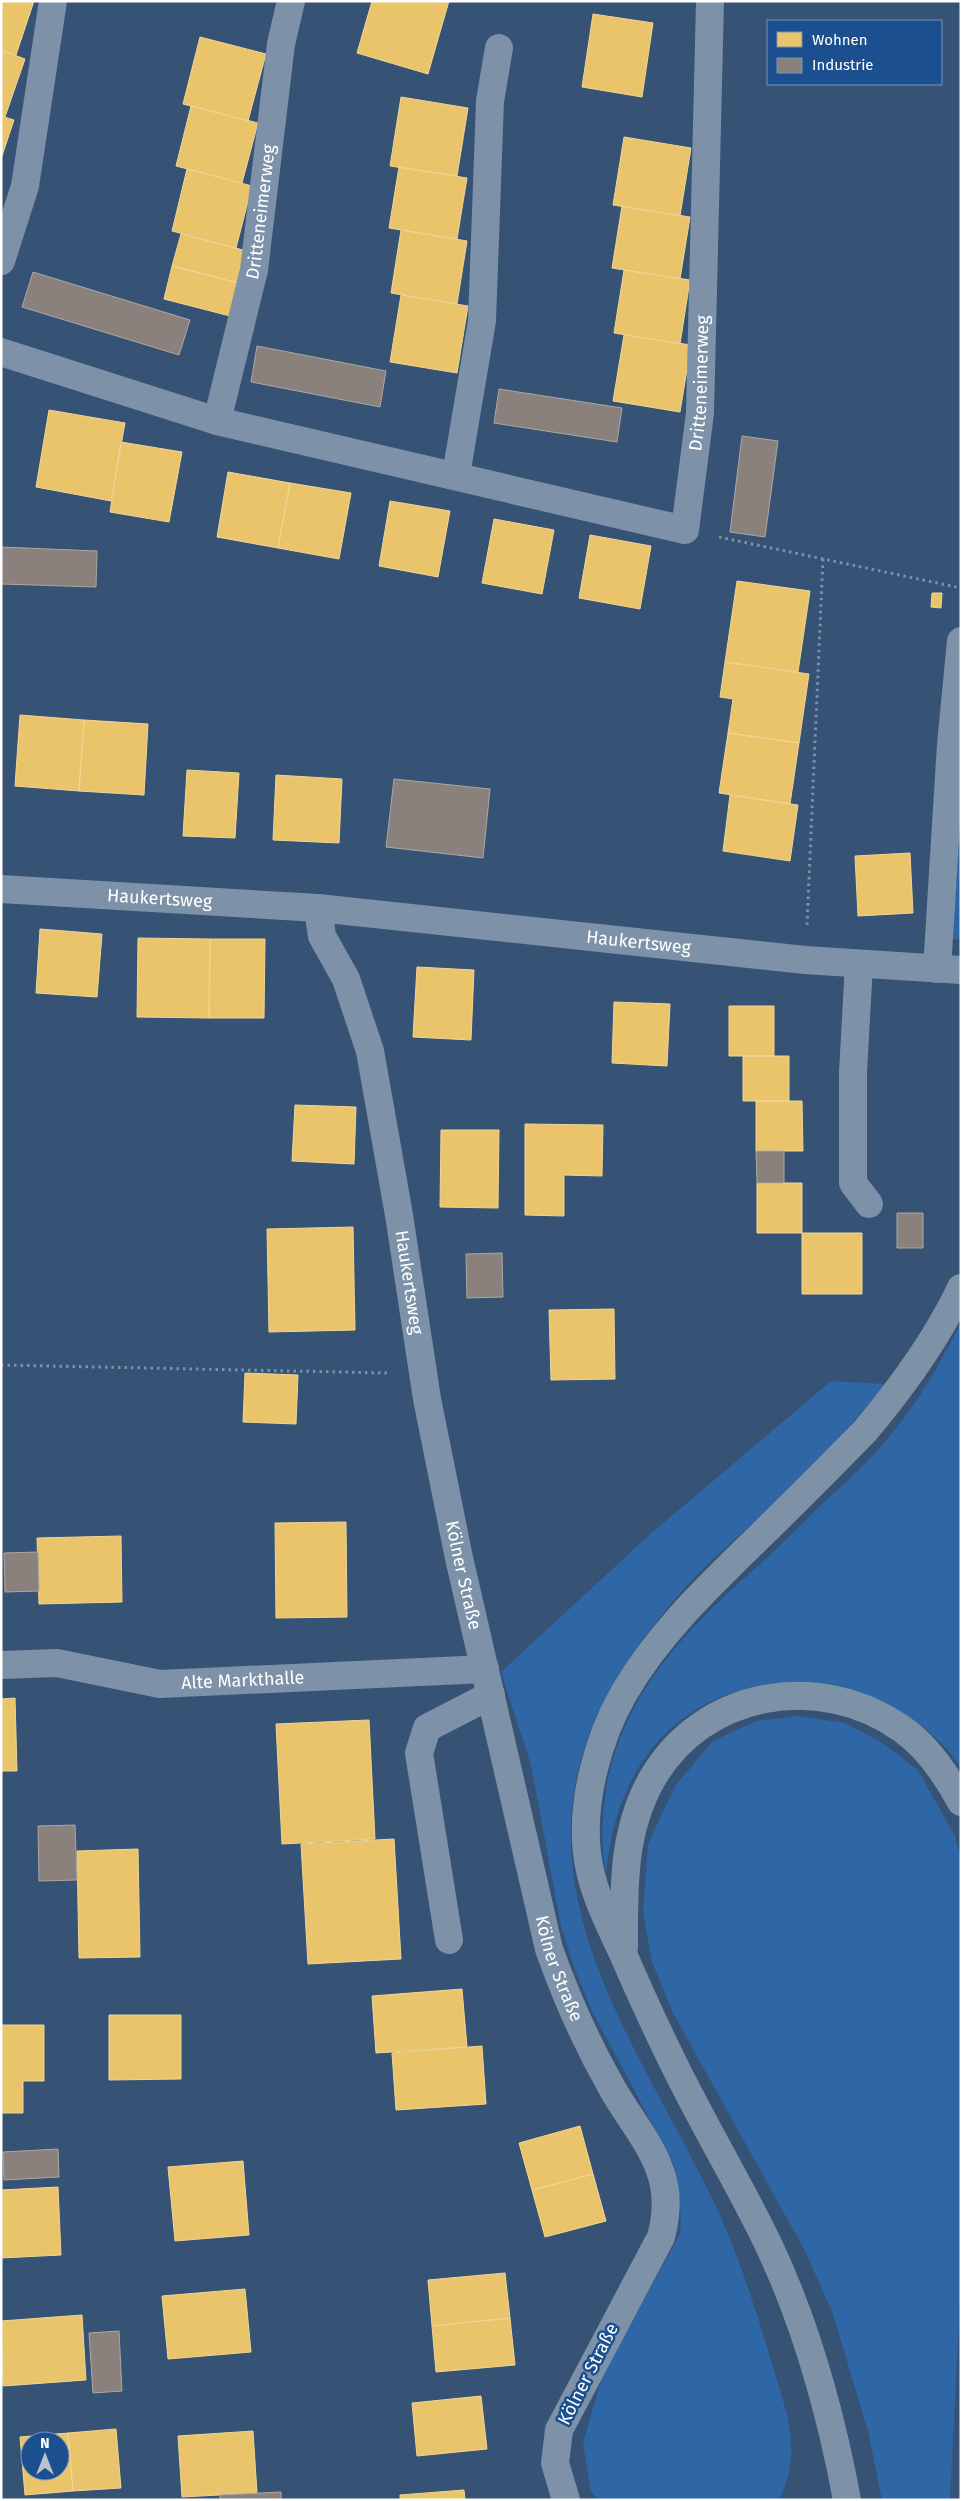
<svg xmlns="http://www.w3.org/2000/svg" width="962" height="2501" font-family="'Fira Sans',sans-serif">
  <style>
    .green { fill: #2f66a5 }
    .homes { fill: #e9c46a; stroke: #f0d697; fill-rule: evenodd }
    .industry { fill: #8a817c; stroke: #ada7a3 }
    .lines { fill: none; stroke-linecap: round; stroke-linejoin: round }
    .path { stroke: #7d92a8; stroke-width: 3; stroke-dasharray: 2.5 4; stroke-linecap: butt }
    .minor { stroke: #7d92a8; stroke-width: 28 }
    .highway { stroke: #7e92a7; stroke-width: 28 }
    .labels { text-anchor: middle; stroke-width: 5; stroke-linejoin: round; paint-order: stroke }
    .street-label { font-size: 18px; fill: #fff; stroke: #1b4f8f }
  </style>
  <rect width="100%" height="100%" fill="#365274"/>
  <path class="green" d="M961,814V940L952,939Z
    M961,1323V1767C898,1678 763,1653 676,1724C631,1761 611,1818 606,1874C600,1844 602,1814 607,1784C624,1695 685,1631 750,1573C775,1551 798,1528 821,1505C846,1482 872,1459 893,1432C920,1400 941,1361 961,1323Z
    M831,1381L885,1384C852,1426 815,1464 776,1501C749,1528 719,1552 692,1580C652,1623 610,1679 589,1734C528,1899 635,2043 705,2184C734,2240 754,2303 772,2364C787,2414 803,2450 779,2500H599L591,2492L583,2443L602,2377L680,2234C682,2209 679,2187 673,2163L592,2011L575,1970L561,1926L531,1765L501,1672L648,1536Z
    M798,1716L845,1723L881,1742L918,1770L955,1836L961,1859V2284L950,2500H882L869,2435L833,2314L805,2251L673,2013L652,1962L643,1911L648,1844L675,1786L713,1741L756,1721Z"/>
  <path class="homes" d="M1,1H34L16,55L1,50Z
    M372,1H449L428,74L357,53Z
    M593,14L653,23L642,97L582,87Z
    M200,37L266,54L248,121L183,104Z
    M1,50L25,59L5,117L1,116Z
    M401,97L468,108L457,176L390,166Z
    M191,106L258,123L242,183L176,166Z
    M1,116L14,120L1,159Z
    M624,137L691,148L680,216L613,205Z
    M399,167L467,178L457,239L389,228Z
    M187,169L252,186L236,248L172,231Z
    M622,206L690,217L680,279L612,268Z
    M401,230L467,241L457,304L391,293Z
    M181,234L247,251L238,283L172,266Z
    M172,266L238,283L230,316L164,299Z
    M624,270L690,280L680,344L614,333Z
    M401,295L468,306L457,373L390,362Z
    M624,335L691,345L680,412L613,401Z
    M49,410L125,423L111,501L36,487Z
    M121,442L182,452L169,522L110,512Z
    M228,472L290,483L278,548L217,537Z
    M290,483L351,493L339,559L278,548Z
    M390,501L450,511L438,577L379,566Z
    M494,519L554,530L542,594L482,583Z
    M590,535L651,546L640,609L579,598Z
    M737,581L810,591L798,672L725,662Z
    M932,593H942L941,608L931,607Z
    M725,662L809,674L799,743L728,733L733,699L720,697Z
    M20,715L84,720L79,791L15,786Z
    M84,720L148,724L144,795L79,791Z
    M728,733L799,743L790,804L719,793Z
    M187,770L239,773L235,838L183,836Z
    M276,775L342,779L339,843L273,840Z
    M730,795L798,805L790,861L723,851Z
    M910,853L913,913L858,916L855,856Z
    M40,929L102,934L97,997L36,993Z
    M138,938L210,939L209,1018L137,1017Z
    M210,939H265L264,1018H209Z
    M417,967L474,970L471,1040L413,1037Z
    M614,1002L670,1004L667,1066L612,1063Z
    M729,1006H774V1056H729Z
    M743,1056H789V1101H743Z
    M756,1101H802L803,1151H756Z
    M295,1105L356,1107L354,1164L292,1161Z
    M525,1124L603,1125L602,1176L564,1175V1216L525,1215Z
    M441,1130H499L498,1208L440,1207Z
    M757,1183H802V1233H757Z
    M353,1227L355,1330L269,1332L267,1229Z
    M802,1233H862V1294H802Z
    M614,1309L615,1379L551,1380L549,1310Z
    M245,1373L298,1375L296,1424L243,1422Z
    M346,1522L347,1617L276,1618L275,1523Z
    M121,1536L122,1602L39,1604L37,1538Z
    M15,1698L17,1771H1V1699Z
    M369,1720L375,1839L282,1844L276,1724Z
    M394,1839L401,1959L308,1964L301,1844Z
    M138,1849L140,1957L79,1958L77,1851Z
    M462,1989L467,2047L376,2053L372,1996Z
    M109,2015H181V2079L109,2080Z
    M1,2025H44V2081H23V2113H1Z
    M482,2046L486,2104L396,2110L392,2053Z
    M580,2126L593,2174L532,2190L519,2143Z
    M243,2161L249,2235L175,2241L168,2167Z
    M593,2174L606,2221L545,2237L532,2190Z
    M58,2187L61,2255L1,2258V2190Z
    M505,2273L510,2318L432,2326L428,2280Z
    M245,2289L251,2352L168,2359L162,2296Z
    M82,2315L86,2380L3,2386L1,2321Z
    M510,2318L515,2365L436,2372L432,2326Z
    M481,2396L487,2449L417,2456L412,2403Z
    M116,2429L121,2488L73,2491L68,2433Z
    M253,2431L257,2493L182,2497L178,2436Z
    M68,2433L73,2491L25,2495L20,2437ZM30,2441H60V2471H30Z
    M464,2490L465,2500H400V2495Z"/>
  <path class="industry" d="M33,272L190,320L179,355L22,307Z
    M257,346L386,371L380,407L251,382Z
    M499,389L622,408L617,442L494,423Z
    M742,436L778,441L765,537L730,532Z
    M1,547L97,551L96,587L1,584Z
    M394,779L490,789L483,858L386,847Z
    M756,1151H784V1183H757Z
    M897,1213H923V1248H897Z
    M502,1253L503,1297L467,1298L466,1254Z
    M38,1552L39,1591L5,1592L4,1553Z
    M75,1825L77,1880L39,1881L38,1826Z
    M58,2149L59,2177L4,2180L3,2152Z
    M119,2331L122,2391L93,2393L89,2333Z
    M281,2492V2500H220V2495Z"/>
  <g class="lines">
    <path class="path" d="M719,537L961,588
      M807,925L823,558
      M1,1365L388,1373"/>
    <g class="minor">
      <path d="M1,261L25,186L53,1"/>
      <path id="s1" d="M1,352L217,421L685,530L700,413L710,1"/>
      <path id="s2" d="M217,421L254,270L281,44L291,1"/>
      <path d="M456,475L482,321L490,101L499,48"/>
      <path id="s3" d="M1,889L318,908L805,960L961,970"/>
      <path id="s4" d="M318,908L322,936L346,979L370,1051L399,1215L427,1399L459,1558L549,1949C566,1997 587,2044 612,2088C628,2117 653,2145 662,2177C668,2197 666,2218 661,2237L559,2430L555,2463L566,2500"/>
      <path d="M859,964L853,1072V1183L869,1204"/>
      <path d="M937,969L951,744L961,641"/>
      <path id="s5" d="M1,1665L57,1663L160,1684L485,1669"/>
      <path d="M449,1940L419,1753L427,1728L491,1695"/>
    </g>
    <path class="highway" d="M624,1947C624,1888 622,1832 652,1779C703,1690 820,1671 902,1729C928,1747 946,1774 961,1802
      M847,2500C831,2414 807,2327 770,2248C748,2201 722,2157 698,2111C671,2061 647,2009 624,1956C609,1923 591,1890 587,1853C581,1801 598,1738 624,1693C658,1634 708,1587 756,1540C793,1504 829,1468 865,1431C902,1387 936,1341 961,1288"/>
  </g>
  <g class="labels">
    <g class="street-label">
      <text dy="6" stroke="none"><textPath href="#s2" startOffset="214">Dritteneimerweg</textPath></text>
      <text dy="6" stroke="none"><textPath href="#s1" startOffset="855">Dritteneimerweg</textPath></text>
      <text dy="6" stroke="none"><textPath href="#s3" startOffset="159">Haukertsweg</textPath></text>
      <text dy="6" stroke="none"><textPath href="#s3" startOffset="640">Haukertsweg</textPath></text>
      <text dy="6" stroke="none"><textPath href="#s4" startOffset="388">Haukertsweg</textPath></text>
      <text dy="6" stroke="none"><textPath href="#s4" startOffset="686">Kölner Straße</textPath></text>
      <text dy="6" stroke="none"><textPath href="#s5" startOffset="244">Alte Markthalle</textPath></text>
      <text dy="6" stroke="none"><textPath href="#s4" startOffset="1091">Kölner Straße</textPath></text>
      <text transform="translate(588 2374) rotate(-63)" y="6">Kölner Straße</text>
    </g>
  </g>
  <rect width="962" height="2501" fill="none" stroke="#ffffff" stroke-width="5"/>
  <rect x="767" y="20" width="175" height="65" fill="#1b4f8f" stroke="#7695bc"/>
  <rect x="777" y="32" width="25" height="15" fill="#e9c46a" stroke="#7695bc"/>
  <text x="812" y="45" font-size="15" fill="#ffffff">Wohnen</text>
  <rect x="777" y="58" width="25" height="15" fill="#8a817c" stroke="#7695bc"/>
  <text x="812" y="70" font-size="15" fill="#ffffff">Industrie</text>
  <g transform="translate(45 2456)"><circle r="24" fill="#1b4f8f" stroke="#7695bc"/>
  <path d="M0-4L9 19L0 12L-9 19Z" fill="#b9c2ce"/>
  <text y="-8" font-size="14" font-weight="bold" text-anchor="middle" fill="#ffffff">N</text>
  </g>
</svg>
